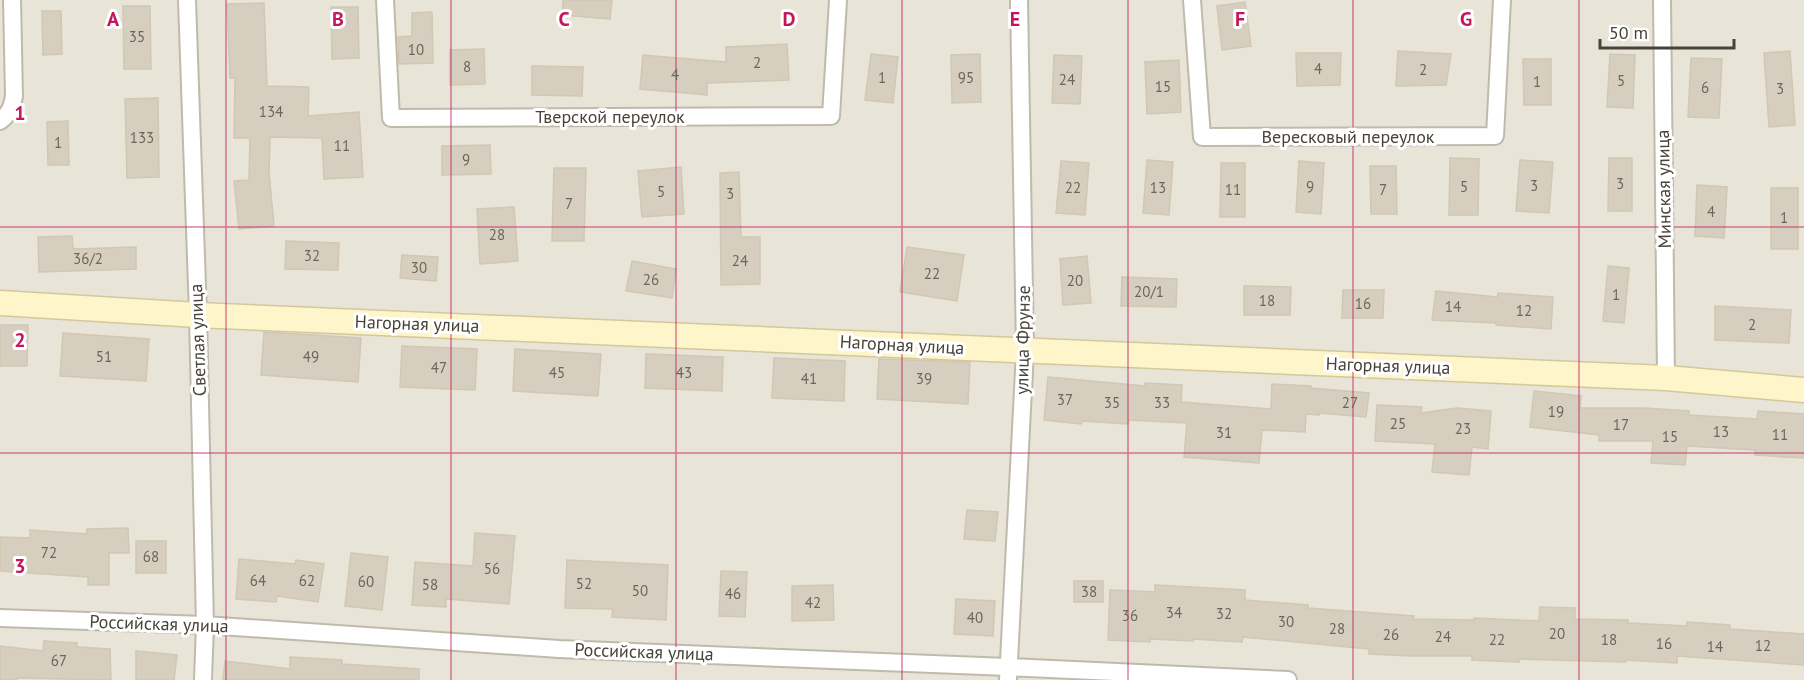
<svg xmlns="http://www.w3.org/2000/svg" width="1804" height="680" font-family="'PT Sans',sans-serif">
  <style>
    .residential { fill: #e8e4d8 }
    .building { fill: #d6cfbf; stroke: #d1c7b2; stroke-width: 1.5 }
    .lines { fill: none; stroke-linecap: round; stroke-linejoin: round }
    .street-casing { stroke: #c0baac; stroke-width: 20 }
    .secondary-casing { stroke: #d3c89a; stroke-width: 27 }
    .street { stroke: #fff; stroke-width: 16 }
    .secondary { stroke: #fef5ca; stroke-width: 24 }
    .grid { fill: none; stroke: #c2185b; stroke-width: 1.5; stroke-opacity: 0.55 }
    .labels { text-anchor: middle; stroke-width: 6; stroke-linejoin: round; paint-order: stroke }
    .number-label { font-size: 15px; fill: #6c665a }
    .street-label { font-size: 18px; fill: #484338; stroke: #fff }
    .grid-label { font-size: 20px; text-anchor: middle; font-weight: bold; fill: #c2185b; stroke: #fff; stroke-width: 6; stroke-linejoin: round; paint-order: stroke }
  </style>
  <rect width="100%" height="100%" fill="#f4f2e9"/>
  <path class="residential" d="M0,0H1804V680H0Z"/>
  <path class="building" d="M563,0H612L610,19L562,15Z
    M1245,2L1251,46L1222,50L1217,6Z
    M264,3L267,86L309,87L308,116L359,112L363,177L324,179L322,138L270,137L269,173L274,226L239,229L234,181L249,180L250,138H234L235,78H230L227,4Z
    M123,6H150L151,69H124Z
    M331,7H358L359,58L332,59Z
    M42,11H61L62,54L43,55Z
    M432,12L433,63L399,64L398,37L412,36V13Z
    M787,44L789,80L707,83V95L640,89L643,55L726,62V47Z
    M484,49L485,84L450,85V50Z
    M1398,51L1451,54L1446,85L1396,86Z
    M1790,51L1795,125L1769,127L1764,53Z
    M1296,53H1341L1340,85L1297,86Z
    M871,54L898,57L893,103L865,100Z
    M980,54L981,102L952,103L951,55Z
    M1610,54L1635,55L1633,108L1607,107Z
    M1054,55L1082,56L1080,104L1052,103Z
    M1691,58L1722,59L1719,118L1688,117Z
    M1523,59H1551V105H1524Z
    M1179,60L1181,112L1147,114L1145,62Z
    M532,66L583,67L582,96L532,95Z
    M158,98L159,177L127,178L125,99Z
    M68,121L69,165H48L47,122Z
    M490,145L491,174L442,175V146Z
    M1450,158L1479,159L1478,215H1449Z
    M1609,158H1632V211H1608Z
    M1147,160L1173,162L1169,215L1143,213Z
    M1520,160L1553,162L1549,213L1516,211Z
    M1061,161L1089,163L1085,215L1056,213Z
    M1299,161L1324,163L1321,214L1296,212Z
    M1221,163H1245V217H1220Z
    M1370,166H1396L1397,214H1371Z
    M681,167L684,214L642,217L638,171Z
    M554,168H586L584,241H552Z
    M739,172L741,237H760V284L721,285L720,173Z
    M1697,185L1727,187L1724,238L1695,236Z
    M1771,188H1798V249H1771Z
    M514,207L518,261L480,264L477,209Z
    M72,236L73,249L136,247V269L39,272L38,237Z
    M286,241L339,243L338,270L285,269Z
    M907,247L964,255L957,301L900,292Z
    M402,255L438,257L436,281L400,278Z
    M1087,256L1091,303L1063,305L1060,259Z
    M632,261L676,269L672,298L626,291Z
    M1608,266L1629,268L1624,323L1603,321Z
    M1122,277L1177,279L1176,307L1121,306Z
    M1244,286L1291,287L1290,315H1244Z
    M1343,290H1384L1383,318H1342Z
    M1436,291L1497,297L1498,293L1553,297L1551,329L1496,325V323L1432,320Z
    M1715,306L1791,310L1789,343L1715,340Z
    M0,325H28L27,366H0Z
    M264,332L361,338L358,382L261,375Z
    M63,333L149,339L146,381L60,376Z
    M402,346L477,349L475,390L400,387Z
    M515,349L601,354L598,396L513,391Z
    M646,354L723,357L722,391L645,388Z
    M774,358L845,361L844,401L772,398Z
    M879,359L970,362L968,404L877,399Z
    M1048,377L1145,386V383L1182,385L1181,402L1271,409L1272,384L1311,386V388L1369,393L1366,417L1319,413V415L1306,414L1305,432L1262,430L1259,463L1184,457L1187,423L1129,420L1128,424L1082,421L1081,424L1044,420Z
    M1534,391L1581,396L1580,408H1644L1689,411V415L1757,419L1758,411L1804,414V458L1755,455V450L1687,446L1685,465L1651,463L1653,441H1599V435L1530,427Z
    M1377,405L1422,407L1421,413L1457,408L1491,411L1488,449L1472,447L1469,475L1432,472L1435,444L1375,441Z
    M967,510L998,512L995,541L964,539Z
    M128,528L129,553H109V585H88V577L0,571V537L30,538V530L87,534V529Z
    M475,533L515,536L509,604L446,599V607L412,605L415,562L473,566Z
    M136,541H166V573H136Z
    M351,553L388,557L382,610L345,606Z
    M239,559L295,564L296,560L324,564L318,602L277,596L276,602L236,599Z
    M567,560L668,565L666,620L612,617L613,609L565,608Z
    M721,571L747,572L745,617L719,616Z
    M1074,581H1103V602H1074Z
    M833,585L834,620L792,621V586Z
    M1155,585L1245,590V600L1308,605V608L1414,616L1413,619L1474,620V618L1539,621L1540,607L1575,608V619L1628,620V623L1687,626V622L1730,625V629L1804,634V665L1677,656V663L1626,660V662L1519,659V662L1472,660V656H1411L1369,654V649L1243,637L1242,642L1193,639V641L1150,639V642L1108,640L1110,590L1155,592Z
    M956,599L995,601L993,636L954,634Z
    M44,641L77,643V647L110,649L111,680L17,678V680H0V646L43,651Z
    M136,651L177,655L174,680H136Z
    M290,657L342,660V664L419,669V680H223L225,661L290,669Z"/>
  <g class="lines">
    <g class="street-casing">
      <path id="street" d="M187,0L198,315L205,625L203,680
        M385,0L391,118L831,116L838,0
        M1192,0L1202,137L1495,136L1502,0
        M1662,0L1666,378
        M0,121C9,114 12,108 14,96L12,0
        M0,618L205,625L559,649L1008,667L1288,680
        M1008,680L1025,351L1019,0"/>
    </g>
    <g class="secondary-casing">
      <path id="secondary" d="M0,303L198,315L1666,378L1804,390"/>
    </g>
    <use href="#street" class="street"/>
    <use href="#secondary" class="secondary"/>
  </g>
  <path class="grid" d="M226,0V680M451,0V680M676,0V680M902,0V680M1128,0V680M1353,0V680M1579,0V680M0,227H1804M0,453H1804"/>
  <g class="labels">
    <g class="number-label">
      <text x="137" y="42">35</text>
      <text x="416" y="55">10</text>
      <text x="757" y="68">2</text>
      <text x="467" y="72">8</text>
      <text x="1318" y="74">4</text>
      <text x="1423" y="75">2</text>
      <text x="675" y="80">4</text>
      <text x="882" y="83">1</text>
      <text x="966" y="83">95</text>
      <text x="1067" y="85">24</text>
      <text x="1621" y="86">5</text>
      <text x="1537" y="87">1</text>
      <text x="1163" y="92">15</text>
      <text x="1705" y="93">6</text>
      <text x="1780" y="94">3</text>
      <text x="271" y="117">134</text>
      <text x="142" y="143">133</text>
      <text x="58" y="148">1</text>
      <text x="342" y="151">11</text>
      <text x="466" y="165">9</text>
      <text x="1620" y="189">3</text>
      <text x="1534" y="191">3</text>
      <text x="1310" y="192">9</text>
      <text x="1464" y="192">5</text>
      <text x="1073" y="193">22</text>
      <text x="1158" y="193">13</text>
      <text x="1233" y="195">11</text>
      <text x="1383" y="195">7</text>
      <text x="661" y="197">5</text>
      <text x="730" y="199">3</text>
      <text x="569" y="209">7</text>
      <text x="1711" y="217">4</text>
      <text x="1784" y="223">1</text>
      <text x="497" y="240">28</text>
      <text x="312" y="261">32</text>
      <text x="88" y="264">36/2</text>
      <text x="740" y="266">24</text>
      <text x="419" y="273">30</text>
      <text x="932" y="279">22</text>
      <text x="651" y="285">26</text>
      <text x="1075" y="286">20</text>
      <text x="1149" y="297">20/1</text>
      <text x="1616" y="300">1</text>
      <text x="1267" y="306">18</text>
      <text x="1363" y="309">16</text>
      <text x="1453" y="312">14</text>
      <text x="1524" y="316">12</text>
      <text x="1752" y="330">2</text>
      <text x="104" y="362">51</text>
      <text x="311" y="362">49</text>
      <text x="439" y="373">47</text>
      <text x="557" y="378">45</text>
      <text x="684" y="378">43</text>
      <text x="809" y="384">41</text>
      <text x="924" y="384">39</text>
      <text x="1065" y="405">37</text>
      <text x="1112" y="408">35</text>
      <text x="1162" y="408">33</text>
      <text x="1350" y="408">27</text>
      <text x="1556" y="417">19</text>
      <text x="1398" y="429">25</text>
      <text x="1621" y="430">17</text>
      <text x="1463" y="434">23</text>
      <text x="1721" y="437">13</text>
      <text x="1224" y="438">31</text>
      <text x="1780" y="440">11</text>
      <text x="1670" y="442">15</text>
      <text x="49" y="558">72</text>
      <text x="151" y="562">68</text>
      <text x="492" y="574">56</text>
      <text x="258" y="586">64</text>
      <text x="307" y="586">62</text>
      <text x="366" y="587">60</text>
      <text x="584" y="589">52</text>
      <text x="430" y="590">58</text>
      <text x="640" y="596">50</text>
      <text x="1089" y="597">38</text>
      <text x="733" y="599">46</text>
      <text x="813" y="608">42</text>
      <text x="1174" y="618">34</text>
      <text x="1224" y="619">32</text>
      <text x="1130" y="621">36</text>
      <text x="975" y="623">40</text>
      <text x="1286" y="627">30</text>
      <text x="1337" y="634">28</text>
      <text x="1557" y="639">20</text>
      <text x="1391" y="640">26</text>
      <text x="1443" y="642">24</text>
      <text x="1497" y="645">22</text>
      <text x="1609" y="645">18</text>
      <text x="1664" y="649">16</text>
      <text x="1763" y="651">12</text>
      <text x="1715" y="652">14</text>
      <text x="59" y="666">67</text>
    </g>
    <g class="street-label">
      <text x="610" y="123">Тверской переулок</text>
      <text x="1348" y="143">Вересковый переулок</text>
      <text transform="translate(1664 189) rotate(-91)" y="6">Минская улица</text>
      <text transform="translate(417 324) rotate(2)" y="6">Нагорная улица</text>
      <text transform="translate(198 340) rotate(-92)" y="6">Светлая улица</text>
      <text transform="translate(1023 340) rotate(-89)" y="6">улица Фрунзе</text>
      <text transform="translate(902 345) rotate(3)" y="6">Нагорная улица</text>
      <text transform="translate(1388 366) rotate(2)" y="6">Нагорная улица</text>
      <text transform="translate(159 624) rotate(2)" y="6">Российская улица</text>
      <text transform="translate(644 652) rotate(2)" y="6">Российская улица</text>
    </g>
  </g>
  <g class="grid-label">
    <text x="113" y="26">A</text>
    <text x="338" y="26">B</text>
    <text x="564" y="26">C</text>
    <text x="789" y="26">D</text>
    <text x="1015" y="26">E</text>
    <text x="1240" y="26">F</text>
    <text x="1466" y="26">G</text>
    <text x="20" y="120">1</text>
    <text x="20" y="347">2</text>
    <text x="20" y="573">3</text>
  </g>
  <path d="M1600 39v9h134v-9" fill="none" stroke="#484338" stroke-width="3"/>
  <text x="1609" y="39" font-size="18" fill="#484338" stroke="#ffffff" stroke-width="4.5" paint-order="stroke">50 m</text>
</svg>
